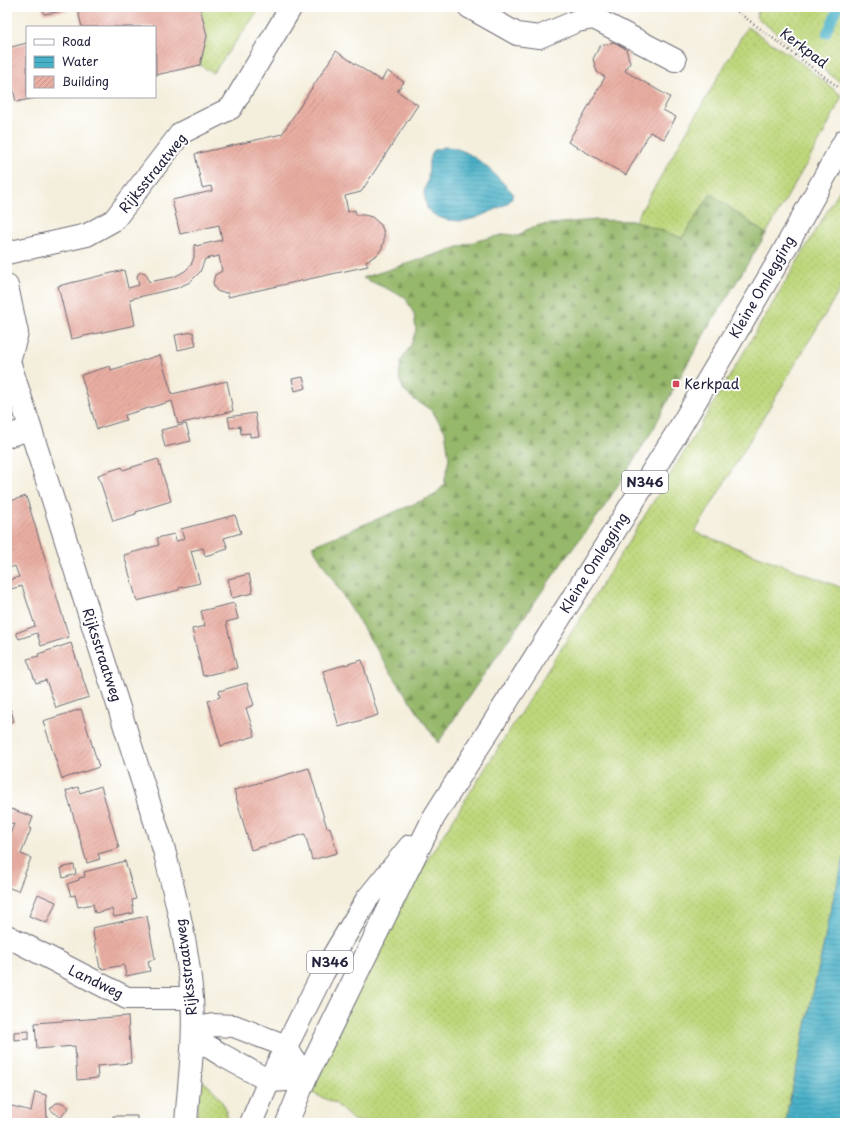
<svg xmlns="http://www.w3.org/2000/svg" width="852" height="1130" font-family="'Playpen Sans',sans-serif">
  <style>
    .grass { fill: url(#grass-dots); stroke: #707c5b }
    .forest { fill: url(#forest-firs); stroke: #5c6d53 }
    .water { fill: url(#water-rules); stroke: #356a81 }
    .lines { fill: none; stroke-linecap: round; stroke-linejoin: round }
    .stream { stroke: #48b1c7; stroke-width: 9 }
    .building { fill: url(#building-hatch) }
    .minor-casing { stroke: #6c6a74; stroke-width: 24 }
    .primary-casing { stroke: #6c6a74; stroke-width: 24 }
    .path { stroke: #6c6a74; stroke-width: 2.5; stroke-dasharray: 1 3; stroke-linecap: butt }
    .minor { stroke: #fff; stroke-width: 22 }
    .primary { stroke: #fff; stroke-width: 22 }
    .poi-dot { fill: #d1495b; stroke: #fff; stroke-width: 1.5 }
    .labels { text-anchor: middle; stroke-width: 4; stroke-linejoin: round; paint-order: stroke }
    .shield { fill: #fff; stroke: #646476; stroke-width: 1 }
    .shield-label { font-size: 13px; font-weight: bold; fill: #22223b }
    .street-label { font-size: 14px; fill: #22223b; stroke: #fff }
    .poi-label { font-size: 14px; fill: #22223b; stroke: #fff; text-anchor: start }
  </style>
  <defs>
    <pattern id="grass-dots" width="8" height="8" patternUnits="userSpaceOnUse"><rect width="8" height="8" fill="#bed77b"/><path d="M2 2h.1M6 6h.1" fill="none" stroke="#a3b86b" stroke-width="1.8" stroke-linecap="round"/></pattern>
    <pattern id="forest-firs" width="22" height="20" patternUnits="userSpaceOnUse"><rect width="22" height="20" fill="#96b86b"/><path d="M5 1l3.5 6h-7zM16 11l3.5 6h-7z" fill="#7a9559"/></pattern>
    <pattern id="water-rules" width="6" height="5" patternUnits="userSpaceOnUse"><rect width="6" height="5" fill="#48b1c7"/><path d="M0 2.5h6" fill="none" stroke="#3c90a3"/></pattern>
    <pattern id="building-hatch" width="6" height="6" patternUnits="userSpaceOnUse"><rect width="6" height="6" fill="#e9aea2"/><path d="M-1 1l2-2M0 6l6-6M5 7l2-2" fill="none" stroke="#c8958c"/></pattern>
  </defs>
  <rect width="100%" height="100%" fill="#fff"/>
  <filter id="ink" filterUnits="userSpaceOnUse"><feTurbulence type="fractalNoise" baseFrequency=".025" numOctaves="2"/><feDisplacementMap in="SourceGraphic" scale="8" xChannelSelector="R" yChannelSelector="G"/><feConvolveMatrix kernelMatrix="1 2 1 2 8 2 1 2 1" color-interpolation-filters="sRGB"/></filter>
  <filter id="wash" filterUnits="userSpaceOnUse"><feTurbulence type="fractalNoise" baseFrequency=".012" numOctaves="4" result="noise"/><feDisplacementMap in="SourceGraphic" scale="16" xChannelSelector="R" yChannelSelector="G"/><feGaussianBlur stdDeviation="0.9" result="paint"/><feColorMatrix in="noise" values="0 0 0 0 0 0 0 0 0 0 0 0 0 0 0 0 0 1.4 0 .05"/><feComposite in="paint" operator="in"/></filter>
  <g filter="url(#wash)">
    <rect width="100%" height="100%" fill="#f4efdd"/>
    <path class="grass" d="M200,7H261L213,73L200,65L207,36Z
      M759,7H845V86L756,17Z
      M747,27L796,59L842,96L823,135L766,234L711,194L682,238L635,221Z
      M845,181V281L695,532L845,589V855L834,896L788,1108L786,1123H365L353,1120L335,1103L312,1093L361,981L419,873L613,567L705,418Z
      M200,1079C219,1093 224,1101 229,1123H196Z"/>
    <path class="forest" d="M711,194L766,234L705,333L676,384L654,428L603,509L564,560L476,686L438,743L388,668L312,546L433,496L444,485L449,458L445,431L431,410L412,398L404,391L399,378L401,361L411,345L416,330L414,314L405,297L363,278L480,240L506,234L518,236L526,230L540,225L595,220L635,221L682,238Z"/>
    <path class="water" d="M445,147C472,147 495,175 513,193L511,200L505,205L476,218L463,221L447,220L436,216L429,211L427,208L424,192L428,180L429,160L434,150Z
      M845,855V1123H786L788,1108L834,896Z"/>
    <g class="lines">
      <path class="stream" d="M826,34L838,7"/>
    </g>
    <g id="blocks">
      <path class="building" d="M42,7H71V10L44,14Z
        M77,7H200L207,36L200,65L156,75L155,27H82Z
        M614,42L626,49L630,63L625,71L670,97L663,110L676,117L664,139L650,132L626,175L568,142L605,77L597,72L593,59L600,46Z
        M27,43V97L35,98L16,102L7,60V48Z
        M336,51L381,81L387,71L404,82L397,91L418,105L361,192L345,196L348,212L355,210L356,215H364L372,217L381,225L384,233V241L382,248L377,255L366,261L368,266L228,297V293L219,292L216,290L213,283L215,275L222,271L219,256L205,259L200,272L190,282L177,288L130,299L135,325L71,339L58,286L124,270L128,288L139,285L137,277L138,274L141,272L145,273L147,275L149,282L174,277L185,271L191,265L194,257V245L195,244L196,246L222,240L219,225L180,234L172,200L212,191L211,186L202,188L195,154L282,134Z
        M193,332L196,346L178,350L175,335Z
        M160,355L172,394L227,381L233,411L178,424L172,401L125,415L126,420L97,429L81,375L110,366L111,370Z
        M303,377L306,388L295,391L292,379Z
        M255,413L259,436L250,437V433L241,434L240,426L230,428L228,417Z
        M186,424L191,441L165,447L161,430Z
        M158,459L171,501L136,512V514L113,521L98,475L122,467L123,470Z
        M26,496L69,637L41,646L37,633L19,639L16,633L35,626L22,586L7,590V581L19,577L15,566L7,569V544H9L7,538V502Z
        M235,515L241,533L224,538L228,549L205,556L203,548L191,551L200,583L179,588V590L137,601L124,555L159,545L157,538L174,534L176,541L184,539L181,529Z
        M249,574L253,593L232,598L228,579Z
        M234,603L238,619L226,622L237,668L203,676L192,629L205,626L201,611Z
        M71,643L89,697L56,708L46,680L36,683L27,659L39,656L38,654Z
        M362,660L378,715L339,727L323,671Z
        M247,683L254,705L246,708L255,736L221,746L208,701L220,697L219,691Z
        M81,709L99,767L62,779L43,721Z
        M11,710L14,721L7,723V711Z
        M309,768L327,828L330,827L337,853L312,860L305,834L251,850L234,790Z
        M101,786L119,848L98,854L100,859L87,863L66,791L78,787L80,793Z
        M11,809L33,817L29,828L31,829L21,854L31,858L18,891L7,887V842L14,824L7,822Z
        M125,861L136,899L132,900L134,913L114,917L112,909L95,913L93,904L78,907L75,895L71,896L67,884L79,880V878L85,877L84,872Z
        M74,865L76,874L63,878L61,868Z
        M38,894L56,902L47,923L29,916Z
        M147,916L155,959L148,961L150,971L126,976L124,965L103,969L100,968L92,928Z
        M128,1016L131,1063L97,1066L98,1078L77,1080L75,1046L37,1049L35,1023Z
        M29,1031V1039L14,1040V1032Z
        M35,1092L46,1095L47,1123H7L8,1105L31,1111Z
        M56,1103H63L69,1108L60,1118L50,1109Z
        M113,1116H137V1123H113Z"/>
    </g>
  </g>
  <g filter="url(#ink)">
    <use href="#blocks" fill-opacity="0" stroke="#6c6a74" stroke-width="1"/>
    <g class="lines">
      <g class="minor-casing">
        <path id="minor" d="M469,7L517,34L539,37L577,21L594,18L675,60
          M7,253L87,235L114,220L181,133L231,108L291,7
          M7,286L17,333L9,361L164,850C176,899 188,947 192,998C195,1039 189,1082 186,1123
          M7,436L30,429
          M7,936L127,998H192
          M213,1025L234,1026L286,1046L305,1079L269,1081L222,1055L206,1045L193,1029Z"/>
      </g>
      <g class="primary-casing">
        <path id="primary" d="M251,1123L269,1081L323,973L367,899L410,846
          M287,1123L305,1079L434,817L676,434L776,265L845,140"/>
      </g>
      <path class="path" d="M731,7L845,92"/>
      <use href="#minor" class="minor"/>
      <use href="#primary" class="primary"/>
    </g>
  </g>
  <rect class="poi-dot" x="672" y="380" width="8" height="8" rx="2"/>
  <g class="labels">
    <g class="shield">
      <rect x="622" y="471" width="46" height="22" rx="3"/>
      <rect x="307" y="951" width="46" height="22" rx="3"/>
    </g>
    <g class="shield-label">
      <text x="645" y="487">N346</text>
      <text x="330" y="967">N346</text>
    </g>
    <g class="street-label">
      <text transform="translate(804 48) rotate(37)" y="5">Kerkpad</text>
      <text transform="translate(153 173) rotate(-51)" y="5">Rijksstraatweg</text>
      <text transform="translate(762 287) rotate(-60)" y="5">Kleine Omlegging</text>
      <text transform="translate(594 563) rotate(-58)" y="5">Kleine Omlegging</text>
      <text transform="translate(102 655) rotate(72)" y="5">Rijksstraatweg</text>
      <text transform="translate(186 967) rotate(-97)" y="5">Rijksstraatweg</text>
      <text transform="translate(96 982) rotate(26)" y="5">Landweg</text>
    </g>
    <g class="poi-label">
      <text x="684" y="389">Kerkpad</text>
    </g>
  </g>
  <rect width="852" height="1130" fill="none" stroke="#fff" stroke-width="24"/>
  <rect x="26" y="26" width="130" height="72" fill="#ffffff" stroke="#a7a7b1"/>
  <rect x="34" y="39" width="20" height="6" fill="#ffffff" stroke="#a7a7b1"/>
  <text x="62" y="46" font-size="12" fill="#22223b">Road</text>
  <rect x="34" y="56" width="20" height="12" fill="url(#water-rules)" stroke="#a7a7b1"/>
  <text x="62" y="66" font-size="12" fill="#22223b">Water</text>
  <rect x="34" y="76" width="20" height="12" fill="url(#building-hatch)" stroke="#a7a7b1"/>
  <text x="62" y="86" font-size="12" fill="#22223b">Building</text>
</svg>
